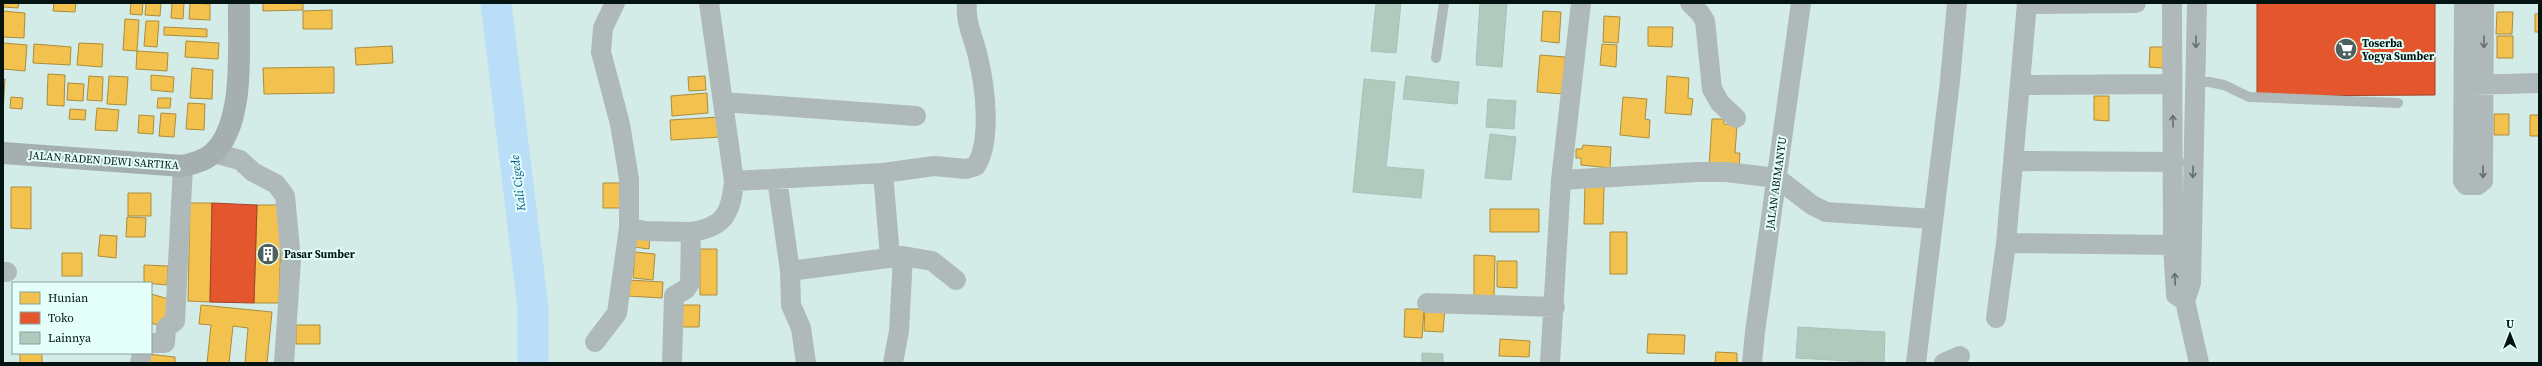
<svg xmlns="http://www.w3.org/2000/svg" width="2542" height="366" font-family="'Source Serif 4',serif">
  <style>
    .homes { fill: #f2c14e; stroke: #ab8d3c }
    .shops { fill: #e4572e; stroke: #a14326 }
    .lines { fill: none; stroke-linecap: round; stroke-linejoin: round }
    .river { stroke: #badef8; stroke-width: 31 }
    .building { fill: #b0cbbe; stroke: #aebeb8 }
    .lane { stroke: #afb9ba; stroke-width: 10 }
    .street { stroke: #afb9ba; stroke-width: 20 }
    .secondary { stroke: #a5afb0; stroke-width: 22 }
    .oneway { stroke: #626f6e }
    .labels { text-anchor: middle; stroke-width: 4; stroke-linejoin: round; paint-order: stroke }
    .poi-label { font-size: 11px; font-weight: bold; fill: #041412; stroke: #e4fffa; text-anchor: start }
    .street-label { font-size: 11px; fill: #041412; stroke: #e4fffa }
    .water-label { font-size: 12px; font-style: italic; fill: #085993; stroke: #e4fffa }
  </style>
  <rect width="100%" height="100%" fill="#d4ece8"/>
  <path class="homes" d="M3,3H19L18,8L3,7Z
    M54,3H76L75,12L53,11Z
    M131,3H143L142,15L130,14Z
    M146,3H161L160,16L145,15Z
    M172,3H184L183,19L171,18Z
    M190,3L210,4V20L189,19Z
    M263,3H303V10L263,11Z
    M332,10V29H303V11Z
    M3,11L25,13L24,38L3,37Z
    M1543,11L1561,12L1559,43L1541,41Z
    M2497,12H2513L2512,34H2496Z
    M2535,14H2539V32H2535Z
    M1604,16L1620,17L1618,43L1603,42Z
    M125,19L139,20L137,51L123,50Z
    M146,21H159L157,47L144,46Z
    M164,27L207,29V37L164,35Z
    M1648,27H1673L1672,47L1648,46Z
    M2497,36H2513V58H2497Z
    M186,41L219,43L218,59L185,57Z
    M3,43L27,45L25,71L3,69Z
    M79,43L103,44L102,67L77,65Z
    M34,44L71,47L70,65L33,63Z
    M1602,44L1617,45L1616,67L1600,65Z
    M392,46L393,63L356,65L355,48Z
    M2150,47H2165L2164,68L2149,67Z
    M137,51L168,53L167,71L136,69Z
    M1540,55L1565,57L1563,94L1537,92Z
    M334,67V93L264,94L263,68Z
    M192,68L213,70L212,99L190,98Z
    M48,74L65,75L64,106L47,105Z
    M151,75L174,77L173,92L151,90Z
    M89,76L103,77L102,101L87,100Z
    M109,76L128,77L126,105L107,104Z
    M705,76L706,90L689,91L688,77Z
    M1667,76L1689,78L1688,98L1693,99L1691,115L1665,113Z
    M3,79H5L3,112Z
    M68,83L84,84L83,101L67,100Z
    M707,93L708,113L672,116L671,96Z
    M2094,96H2109V121L2094,120Z
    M11,97L23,98L22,109L10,108Z
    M1623,97L1647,99L1645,119L1650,120L1649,138L1620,135Z
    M158,98H171L170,108H157Z
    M188,103L205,104L204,130L186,129Z
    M97,108L119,110L117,131L95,130Z
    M70,109L86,110L85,120L69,119Z
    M161,113L176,114L174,137L159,136Z
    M2494,114H2509V135H2494Z
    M139,115L154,116L153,134L138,133Z
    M2530,115H2539V136H2530Z
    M720,117L721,137L671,140L670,120Z
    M1712,119H1724V124L1737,125L1735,153H1740L1739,169L1709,167Z
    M1583,145L1611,147L1610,168L1581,165V158H1576V149H1582Z
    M603,183H624V208H603Z
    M1585,186H1604L1603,224H1584Z
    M11,187H31V229L11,228Z
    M128,193H151V216H128Z
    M190,203H212L210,302L188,301Z
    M257,205H282L279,303H254Z
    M1490,209H1539V232H1490Z
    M127,217L146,218L145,237H126Z
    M1610,232H1627V274H1610Z
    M100,235L117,236L116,258L98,256Z
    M635,235L650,236L649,249L634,247Z
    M700,249H717V295H700Z
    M635,252L655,254L653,280L633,278Z
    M62,253H82V276H62Z
    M1474,255L1495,256L1494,296H1474Z
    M1497,261H1517V288L1497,287Z
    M144,265L168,266L167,285L144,283Z
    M628,280L663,282L662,298L627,296Z
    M151,294L172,300L164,327L151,323Z
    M201,305L272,312L267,363H245L248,328L233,326L229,363H207L211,325L199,324Z
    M681,305H700L699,327H681Z
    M1425,306L1445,307L1443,332L1424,331Z
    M1405,309H1424L1422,338L1404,337Z
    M296,325H320V344H296Z
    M1648,334L1685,335L1684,354L1647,353Z
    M1500,339L1530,341L1529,357L1499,356Z
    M1716,352L1737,353V363H1715Z
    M20,353H42V363H20Z
    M148,354L175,357V363H147Z"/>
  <path class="shops" d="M2257,3H2435V95L2257,96Z
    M212,203L257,205L254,303L210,302Z"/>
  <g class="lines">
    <path class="river" d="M496,3L533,308V363"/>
  </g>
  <path class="building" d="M1376,3H1401L1396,53L1371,51Z
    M1480,3H1507L1502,67L1476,65Z
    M1406,76L1459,82L1457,104L1403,99Z
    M1364,79L1395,82L1386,167L1424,170L1421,198L1353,192Z
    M1488,99L1516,101L1514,129L1486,127Z
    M1490,134L1516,137L1511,180L1485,178Z
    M1798,327L1885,332L1884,363L1796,358Z
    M1422,353L1443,354V363H1422Z"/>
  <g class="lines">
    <path class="lane" d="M1436,58L1444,3
      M2196,82H2209L2224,85L2249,97L2398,103"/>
    <path class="street" d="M615,3L603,28L601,52L620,124L629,179V228L646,231L691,232
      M1690,3L1700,13L1705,21L1712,89L1720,103L1736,118
      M2027,3L2006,243L2173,245
      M2172,3L2173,245L2176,295L2185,301L2191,283L2197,3
      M2464,3L2463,181L2466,185H2478L2483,181L2484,3
      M2027,4L2136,3
      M2020,85L2172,84
      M2471,85L2539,83
      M723,102L916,116
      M214,153L240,160L253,172L276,184L285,196L291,260L284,363
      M2014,161L2174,162
      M883,173L890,257
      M777,179L790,271L791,305L801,328L806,363
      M1561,180L1697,172H1726L1777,178L1812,205L1826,212L1933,219
      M734,181L883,173L934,166L966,169L976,166C992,140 985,86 978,57C974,38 965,23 967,3
      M790,271L903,256L932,261L956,280
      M3,272H7
      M2185,301L2199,363
      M1427,303L1555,307
      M1996,318L2006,243
      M595,342L617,313L629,228
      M151,343H165L166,328L175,321L183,166
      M140,363L142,353
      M672,363L674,296L686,289L690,283L691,232C725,227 731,213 734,181L709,3
      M893,363L899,331L903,256
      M1550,363L1561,180L1581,3
      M1752,363L1755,332L1801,3
      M1916,363L1950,81L1957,3
      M1944,363L1960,356"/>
    <path class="secondary" d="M3,153L183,166C194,163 205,161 213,153C246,124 238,44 239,3"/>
  </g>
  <defs><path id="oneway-shaft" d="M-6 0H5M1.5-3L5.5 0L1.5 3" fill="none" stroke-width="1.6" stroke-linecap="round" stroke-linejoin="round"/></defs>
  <g class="oneway">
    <use href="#oneway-shaft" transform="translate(2196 42) rotate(91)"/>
    <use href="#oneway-shaft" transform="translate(2484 42) rotate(91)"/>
    <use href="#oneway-shaft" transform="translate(2173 121) rotate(-91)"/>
    <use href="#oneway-shaft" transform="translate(2193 172) rotate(91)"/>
    <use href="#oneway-shaft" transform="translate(2483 172) rotate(90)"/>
    <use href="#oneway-shaft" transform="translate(2175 279) rotate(-93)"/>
  </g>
  <defs>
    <g id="supermarket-disc" transform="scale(1.15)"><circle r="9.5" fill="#4d605d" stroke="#e4fffa"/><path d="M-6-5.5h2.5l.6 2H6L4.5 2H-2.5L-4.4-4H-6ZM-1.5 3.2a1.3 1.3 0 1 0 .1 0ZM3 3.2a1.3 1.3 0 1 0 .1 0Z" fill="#fff"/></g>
    <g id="building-disc" transform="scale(1.15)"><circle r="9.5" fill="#4d605d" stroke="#e4fffa"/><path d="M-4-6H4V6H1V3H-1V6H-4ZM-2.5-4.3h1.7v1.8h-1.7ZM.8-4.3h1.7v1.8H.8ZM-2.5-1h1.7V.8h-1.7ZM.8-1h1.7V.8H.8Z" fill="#fff"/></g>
  </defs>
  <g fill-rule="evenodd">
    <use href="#supermarket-disc" x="2346" y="49"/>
    <use href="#building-disc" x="268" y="254"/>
  </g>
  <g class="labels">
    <g class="poi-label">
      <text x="2362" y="47">Toserba<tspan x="2362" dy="13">Yogya Sumber</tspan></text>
      <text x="284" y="258">Pasar Sumber</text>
    </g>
    <g class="street-label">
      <text transform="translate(104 160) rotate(4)" y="4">JALAN RADEN DEWI SARTIKA</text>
      <text transform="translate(1776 183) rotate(-82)" y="4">JALAN ABIMANYU</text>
    </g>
    <g class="water-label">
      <text transform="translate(518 183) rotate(-97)" y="4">Kali Cigede</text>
    </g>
  </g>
  <rect width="2542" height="366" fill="none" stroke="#041412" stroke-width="8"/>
  <rect x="12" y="282" width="140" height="72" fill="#e4fffa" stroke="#8aa19d"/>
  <rect x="20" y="292" width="20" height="12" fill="#f2c14e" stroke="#8aa19d"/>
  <text x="48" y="302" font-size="12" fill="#041412">Hunian</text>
  <rect x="20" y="312" width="20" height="12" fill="#e4572e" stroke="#8aa19d"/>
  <text x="48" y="322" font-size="12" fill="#041412">Toko</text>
  <rect x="20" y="332" width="20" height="12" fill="#b0cbbe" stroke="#8aa19d"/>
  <text x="48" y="342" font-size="12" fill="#041412">Lainnya</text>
  <g transform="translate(2510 334)" stroke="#e4fffa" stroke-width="3" paint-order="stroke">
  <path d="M0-3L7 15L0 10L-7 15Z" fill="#041412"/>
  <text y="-6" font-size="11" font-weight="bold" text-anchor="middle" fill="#041412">U</text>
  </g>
</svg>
